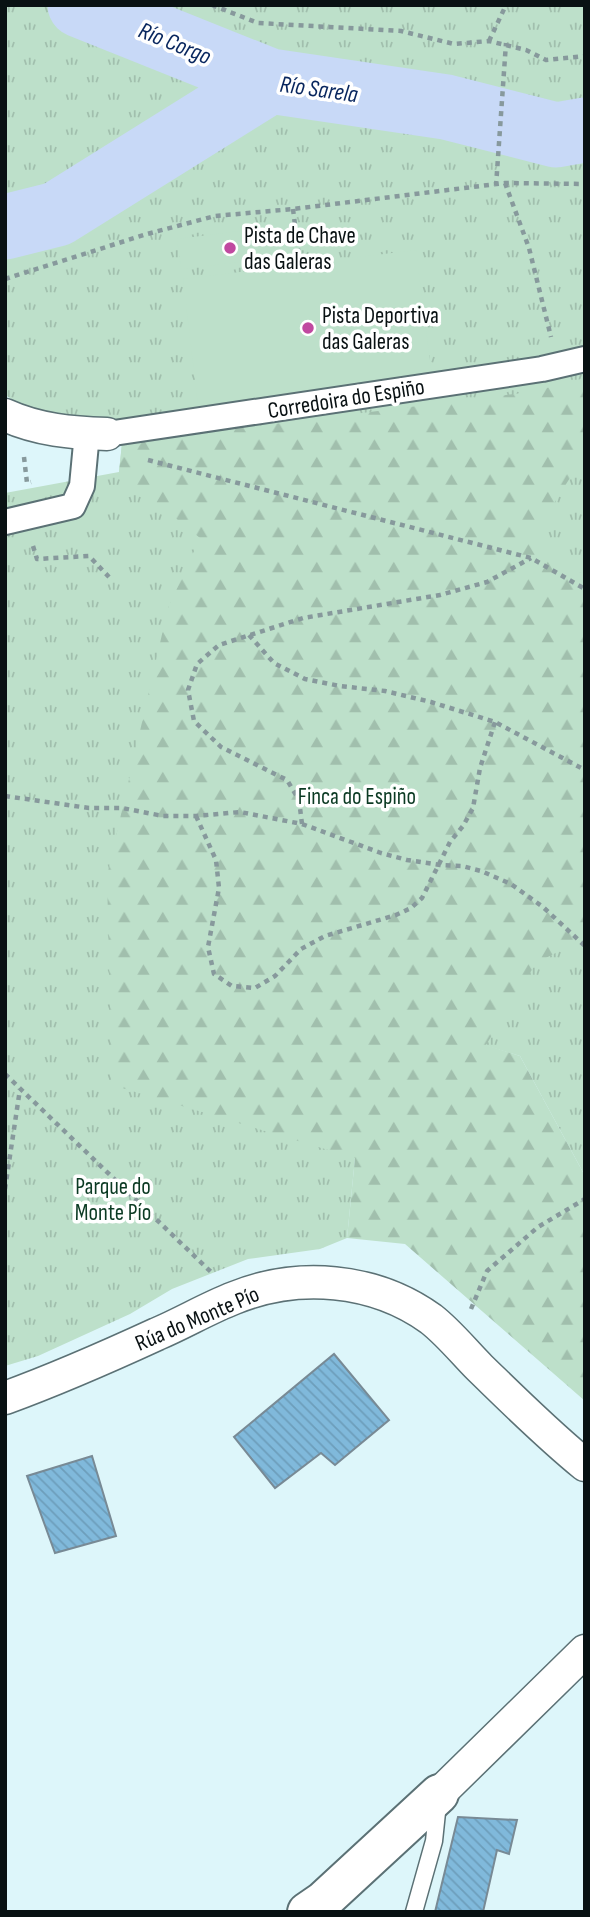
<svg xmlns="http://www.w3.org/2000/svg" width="590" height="1917" font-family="'Sofia Sans Condensed',sans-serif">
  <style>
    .grass { fill: url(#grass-tufts) }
    .forest { fill: url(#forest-firs) }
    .pitch { fill: #bde0ca }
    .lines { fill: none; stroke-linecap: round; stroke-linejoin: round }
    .river { stroke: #c8d9f7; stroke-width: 65 }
    .building { fill: url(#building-back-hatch); stroke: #788a95; stroke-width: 2 }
    .service-casing { stroke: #5b7175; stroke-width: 19 }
    .pedestrian-casing { stroke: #5b7175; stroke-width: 28 }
    .minor-casing { stroke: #5b7175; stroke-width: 35 }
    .tertiary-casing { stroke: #5b7175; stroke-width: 42 }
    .path { stroke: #87999c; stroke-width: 4.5; stroke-dasharray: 5 5; stroke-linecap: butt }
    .service { stroke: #fff; stroke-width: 16 }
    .pedestrian { stroke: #fff; stroke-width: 24 }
    .minor { stroke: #fff; stroke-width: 32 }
    .tertiary { stroke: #fff; stroke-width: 38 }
    .poi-dot { fill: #c049a0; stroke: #fff; stroke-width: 2.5 }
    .labels { text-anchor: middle; stroke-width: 7; stroke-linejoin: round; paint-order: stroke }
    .poi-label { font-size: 23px; fill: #091113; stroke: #fff; text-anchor: start }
    .street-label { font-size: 23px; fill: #091113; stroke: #fff }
    .park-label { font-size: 23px; fill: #0b3a23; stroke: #fff }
    .water-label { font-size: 24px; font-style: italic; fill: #08265e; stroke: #fff }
  </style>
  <defs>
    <pattern id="grass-tufts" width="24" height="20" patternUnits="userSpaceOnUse" patternTransform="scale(1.75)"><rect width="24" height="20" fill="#bde0ca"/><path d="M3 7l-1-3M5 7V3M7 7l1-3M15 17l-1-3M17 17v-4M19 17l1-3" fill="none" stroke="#a1bfad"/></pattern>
    <pattern id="forest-firs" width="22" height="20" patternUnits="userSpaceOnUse" patternTransform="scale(1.75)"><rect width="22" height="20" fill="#bde0ca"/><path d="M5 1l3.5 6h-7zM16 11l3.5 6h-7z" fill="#a1bfad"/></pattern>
    <pattern id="building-back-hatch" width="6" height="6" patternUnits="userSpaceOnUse" patternTransform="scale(1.75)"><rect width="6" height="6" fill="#80b9db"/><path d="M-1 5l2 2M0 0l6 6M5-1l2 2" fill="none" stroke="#6d9ebb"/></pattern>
  </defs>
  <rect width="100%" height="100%" fill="#ddf6fa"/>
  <path class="grass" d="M5,5H585V1176L520,1056L399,1019L355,1158L347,1238L320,1249L248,1259L172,1289L130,1314L38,1356L5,1366V1117L7,1103L5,1100V493L119,472L122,444L29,410L5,395Z"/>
  <path class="forest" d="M585,378V454L551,508L521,538L585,575V938L536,963L486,1045L520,1056L585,1176V1401L405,1244L347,1238L355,1158L112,1085L107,876L168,608L200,538L119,472L122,443L531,392Z"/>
  <path class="pitch" d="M279,226L283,257L181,269L177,239Z
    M416,250L432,376L198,405L183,279Z"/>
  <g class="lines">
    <path class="river" d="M80,5L270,81
      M5,227L57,214L270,81L446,107L556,135L585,130"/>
  </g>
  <path class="building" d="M334,1354L389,1420L335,1465L321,1453L275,1488L234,1437Z
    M92,1456L116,1536L55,1553L27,1476Z
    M458,1817L517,1820L509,1854L497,1850L483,1912H435Z"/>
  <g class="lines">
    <g class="service-casing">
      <path id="service" d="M414,1912L434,1841L438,1803"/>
    </g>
    <g class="pedestrian-casing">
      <path id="pedestrian" d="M107,434L542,369L585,359
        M5,522L73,506L82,486L87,433"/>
    </g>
    <g class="minor-casing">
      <path id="minor" d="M5,415C38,430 72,433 107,434
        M5,1398C57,1379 107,1357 157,1334C183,1323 208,1308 234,1298C298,1272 374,1278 431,1319C449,1333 464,1352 480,1368C514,1401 548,1435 585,1465
        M439,1794L585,1651"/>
    </g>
    <g class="tertiary-casing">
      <path id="tertiary" d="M307,1912L323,1901L439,1794"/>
    </g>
    <path class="path" d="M212,5L258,23L401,31L454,44L489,41L526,50L546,60L585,56
      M489,41L506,5
      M505,183L529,248L551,337
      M496,186L506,43
      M293,209L300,265
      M5,279L147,234L215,216L293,209L505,183L585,184
      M24,457L27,483L31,482
      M148,460L531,558L585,589
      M33,546L37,559L89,556L109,577
      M249,635L274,663L305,679L340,686L385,691L431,702L495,722L585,770
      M5,796L89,808H122L163,816H196L240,812L302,824L381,853L407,860L440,865L462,866L481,871L511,884L543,907L585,946
      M196,816L216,860L219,888L208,947L214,974L232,986L255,988L275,976L301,949L325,936L396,915L411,908L422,898L450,842L463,826L473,808L480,768L495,722
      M302,824L299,800L287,780L221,747L194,721L188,690L197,664L219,645L303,618L440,595L487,582L531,558
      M5,1074L211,1272
      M5,1189L20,1089
      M471,1309L487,1271L538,1227L585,1199"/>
    <use href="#service" class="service"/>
    <use href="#pedestrian" class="pedestrian"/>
    <use href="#minor" class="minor"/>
    <use href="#tertiary" class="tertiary"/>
  </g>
  <g class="poi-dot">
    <circle cx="230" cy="248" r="7"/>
    <circle cx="308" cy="328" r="7"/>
  </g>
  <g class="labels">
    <g class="poi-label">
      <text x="244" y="243">Pista de Chave<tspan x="244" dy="26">das Galeras</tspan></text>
      <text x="322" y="323">Pista Deportiva<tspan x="322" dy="26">das Galeras</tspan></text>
    </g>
    <g class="street-label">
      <text transform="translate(346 398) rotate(-9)" y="8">Corredoira do Espiño</text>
      <text transform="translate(197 1318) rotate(-23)" y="8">Rúa do Monte Pío</text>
    </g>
    <g class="park-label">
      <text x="357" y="804">Finca do Espiño</text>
      <text x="113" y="1194">Parque do<tspan x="113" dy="26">Monte Pío</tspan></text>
    </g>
    <g class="water-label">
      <text transform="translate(175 43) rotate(22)" y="8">Río Corgo</text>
      <text transform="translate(319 89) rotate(8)" y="8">Río Sarela</text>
    </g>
  </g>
  <rect width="590" height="1917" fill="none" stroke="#091113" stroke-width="14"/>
</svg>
